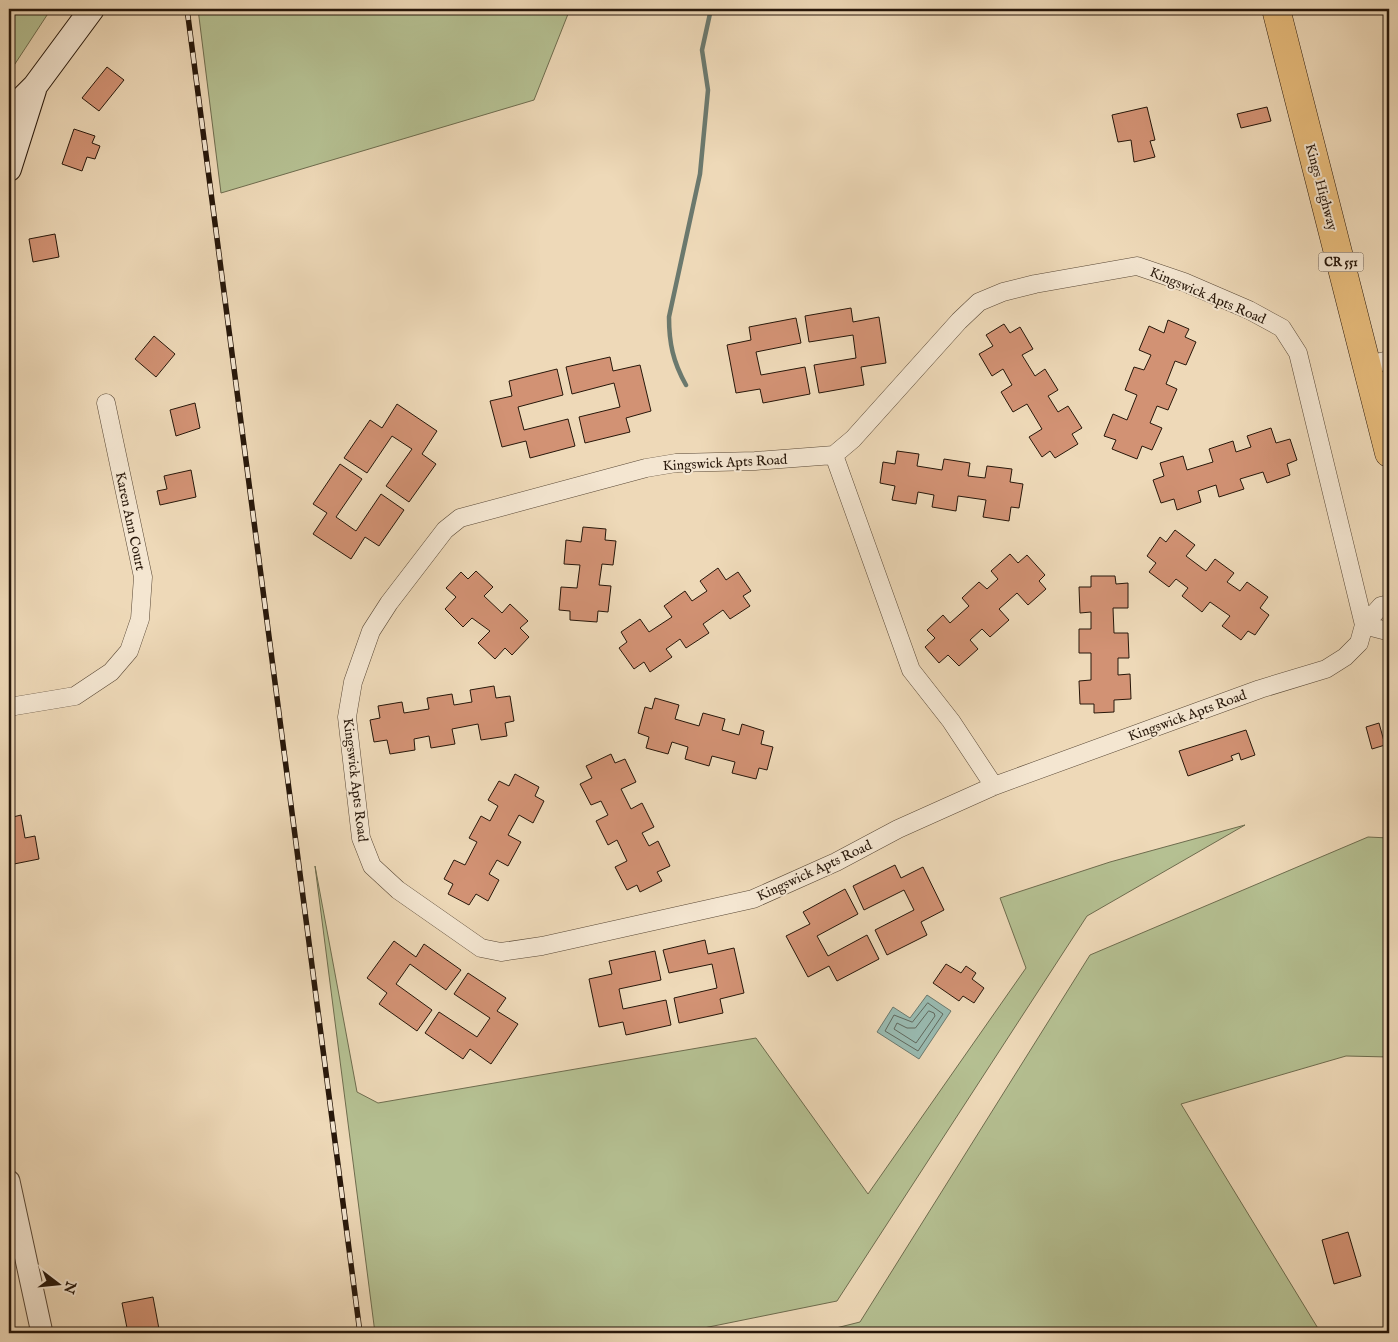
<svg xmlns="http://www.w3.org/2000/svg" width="1398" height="1342" font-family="'IM FELL English',serif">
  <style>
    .green { fill: #b5c092; stroke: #6e6c4e }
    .water { fill: #99bab0; stroke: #6b796e }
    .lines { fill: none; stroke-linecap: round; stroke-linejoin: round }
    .shore { stroke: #60685d; stroke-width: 1 }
    .stream { stroke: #6b796e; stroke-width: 4.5 }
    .building { fill: #d29274; stroke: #27170a }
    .minor-casing { stroke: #594836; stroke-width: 19 }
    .tertiary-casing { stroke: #594836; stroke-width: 23 }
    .secondary-casing { stroke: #27170a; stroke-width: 26 }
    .primary-casing { stroke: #27170a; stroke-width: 29 }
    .minor { stroke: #f4e6d1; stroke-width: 18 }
    .tertiary { stroke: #f4e6d1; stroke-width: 21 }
    .secondary { stroke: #f4e6d1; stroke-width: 24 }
    .primary { stroke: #e7bc7c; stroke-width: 28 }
    .rail-casing { stroke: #27170a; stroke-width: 5.5 }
    .rail { stroke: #f4e6d1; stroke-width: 4; stroke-dasharray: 11; stroke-linecap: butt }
    .labels { text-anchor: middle; stroke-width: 4; stroke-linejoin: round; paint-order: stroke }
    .shield { fill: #f4e6d1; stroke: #645546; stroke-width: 1 }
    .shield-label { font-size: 12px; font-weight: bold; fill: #27170a }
    .street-label { font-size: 14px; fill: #27170a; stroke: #f4e6d1 }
  </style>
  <rect width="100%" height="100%" fill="#eed9b8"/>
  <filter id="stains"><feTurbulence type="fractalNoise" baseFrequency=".004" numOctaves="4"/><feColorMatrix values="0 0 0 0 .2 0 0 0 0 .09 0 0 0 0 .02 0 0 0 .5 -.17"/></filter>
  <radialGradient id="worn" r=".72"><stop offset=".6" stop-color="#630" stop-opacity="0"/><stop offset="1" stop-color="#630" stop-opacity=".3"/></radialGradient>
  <path class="green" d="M9,9H51L9,73Z
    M198,9H570L534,100L221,193Z
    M1245,825L1087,916L837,1301L679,1333H375L315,866L357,1092L378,1103L756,1038L868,1194L1026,968L1000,898L1110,862Z
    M1368,837L1389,838V1057L1346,1056L1181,1104L1319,1330L1348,1333H816L860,1322L1090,955Z"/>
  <path class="water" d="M927,995L951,1011L919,1059L877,1032L893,1007L910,1018Z"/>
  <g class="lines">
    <path class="shore" d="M928,1003L943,1014L918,1051L885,1031L894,1015L912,1022Z
      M929,1011L934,1013L935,1016L916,1043L894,1029L897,1023L907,1028H915Z"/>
    <path class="stream" d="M686,385C673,362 669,343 669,317L700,174L708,90L702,50L711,9"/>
  </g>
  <path class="building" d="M107,67L124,80L99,111L82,98Z
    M1147,107L1155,140L1150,141L1155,157L1134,162L1131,140L1118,142L1112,115Z
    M1267,107L1271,121L1241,128L1237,114Z
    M74,129L95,136L92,143L100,146L95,159L87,157L82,171L62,164Z
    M55,234L59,257L33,262L29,239Z
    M851,308L853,322L879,317L886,363L861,367L864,385L819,393L814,365L856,358L853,335L809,342L805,316Z
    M796,318L801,343L756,352L761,375L805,367L810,394L763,403L760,389L736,393L727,345L751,340L749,327Z
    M1168,320L1189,329L1185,337L1196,342L1186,365L1175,361L1166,384L1177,389L1168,410L1157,406L1150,423L1162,428L1152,450L1142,446L1137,459L1112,449L1116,440L1104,436L1113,414L1127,420L1137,395L1125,390L1134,367L1144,370L1151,355L1139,350L1149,326L1164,333Z
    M1004,324L1010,333L1020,327L1033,349L1022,355L1035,376L1045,369L1058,390L1048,396L1058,412L1068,406L1082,428L1072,434L1078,444L1055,458L1050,451L1042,457L1029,437L1042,429L1027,404L1013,412L1001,392L1012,385L1003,369L992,376L979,354L993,346L986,335Z
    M154,336L175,354L156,377L135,359Z
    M610,357L613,371L640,365L651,411L626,418L630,432L585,443L579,417L620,407L614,383L572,394L566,367Z
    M557,369L563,395L518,407L524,430L568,419L575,446L530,458L526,441L502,447L490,401L512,396L509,381Z
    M195,403L200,428L176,436L170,410Z
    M397,404L437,431L422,454L436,464L409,502L386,486L412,449L392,436L367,473L344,458L370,420L382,428Z
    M1271,428L1276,443L1290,439L1297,460L1287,464L1290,475L1267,483L1263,472L1240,479L1244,489L1219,497L1216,485L1198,491L1201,502L1177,510L1174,499L1161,503L1153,480L1164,476L1160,463L1183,456L1187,470L1213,462L1209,449L1233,441L1236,452L1251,447L1247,436Z
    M897,451L919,454L917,466L942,470L944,459L970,463L968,476L985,478L987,466L1012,469L1010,482L1023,484L1019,508L1011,507L1009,521L983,517L986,500L958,496L956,511L932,507L934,495L918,492L916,504L892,500L895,486L880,483L883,462L895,464Z
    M340,464L362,479L336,517L356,531L381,494L404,510L379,546L365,537L351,559L313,534L327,513L313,504Z
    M191,470L196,497L160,505L157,491L167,489L164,476Z
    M583,527L606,529L605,540L616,541L613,565L602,564L599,585L611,586L608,612L598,611L597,622L570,620V611L559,610L561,587L577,588L580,565L564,564L566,540L581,542Z
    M1175,530L1195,545L1186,556L1206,571L1215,559L1234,573L1227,582L1240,591L1247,582L1268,597L1260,608L1269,615L1255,635L1248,631L1241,640L1222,626L1230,616L1210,602L1202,612L1182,596L1188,588L1176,579L1169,587L1149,572L1156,563L1147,556L1160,537L1166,542Z
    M1010,554L1018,563L1027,555L1045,575L1039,581L1046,589L1028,605L1017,593L999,609L1009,620L990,637L982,629L970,640L978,649L959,666L948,655L939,663L925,647L935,638L927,630L943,615L950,623L969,606L962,598L979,582L987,589L998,579L991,571Z
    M718,568L726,580L738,572L751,591L743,596L750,606L730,619L723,610L703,624L709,633L686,648L680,639L666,649L672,657L650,672L644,662L634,669L619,648L627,642L621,632L640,619L649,632L672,617L664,606L685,591L692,601L707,591L700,581Z
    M476,571L493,587L484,596L502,613L510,604L528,621L520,628L529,637L512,655L505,648L495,659L478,643L490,631L472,618L463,627L445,609L456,597L446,588L461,572L468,579Z
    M1091,576H1115L1116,584L1128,583V608H1113L1114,633H1128L1129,658H1118V675L1130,674L1131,699L1114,700V712L1094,713V704H1080L1079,681L1091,680V653H1079V629H1091V612L1080,613L1079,587H1091Z
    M494,686L496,698L510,696L514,721L505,723L507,736L481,740L478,724L452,729L455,744L431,748L429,736L414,739L415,750L390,754L387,740L374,742L370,720L380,718L378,706L402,702L404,713L429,709L427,698L452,694L454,705L472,702L470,690Z
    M655,698L679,705L675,719L699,726L703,713L725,719L722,730L739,735L742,724L764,731L761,744L773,747L767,770L759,768L756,779L732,773L735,762L712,756L709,766L685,759L688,747L672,742L668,754L646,748L649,737L638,733L645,707L652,709Z
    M1379,723L1385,745L1372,749L1366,727Z
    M1246,730L1255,755L1241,760L1239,753L1231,756L1233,760L1188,776L1179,751Z
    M611,754L615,763L625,759L636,782L621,789L631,809L642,803L654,827L642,833L649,846L658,841L670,866L657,872L662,881L640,892L637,885L627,890L615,867L627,861L617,840L608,845L596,821L608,815L601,801L591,805L580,784L592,778L586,766Z
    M515,774L539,787L535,796L544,801L533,823L519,815L508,835L521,842L508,866L497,860L489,874L499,880L488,901L476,894L469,905L448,894L453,884L444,879L454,860L465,865L477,842L469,838L481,816L490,821L498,806L488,800L499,781L509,786Z
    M21,815L25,838L35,836L39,859L9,865V818Z
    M895,865L901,878L923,867L944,910L921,922L927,935L887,955L875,930L914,910L904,890L864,910L853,886Z
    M845,889L858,914L817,936L828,956L867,935L879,959L837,981L829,966L808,977L786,936L810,924L803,912Z
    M705,940L708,954L734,948L744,993L720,999L723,1013L679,1023L674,998L717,988L712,964L669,973L663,950Z
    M394,941L416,957L424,944L461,970L446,990L410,964L396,984L432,1010L417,1031L379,1004L387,993L367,978Z
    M655,951L661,980L619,989L623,1009L666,1000L671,1025L626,1035L623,1022L599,1027L589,979L612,974L609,961Z
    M946,964L961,973L966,966L976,973L972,979L984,988L974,1003L963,996L959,1001L933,983Z
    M468,973L506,998L497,1011L518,1024L491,1064L470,1049L463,1059L425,1033L439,1012L477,1037L490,1018L454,994Z
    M1348,1232L1361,1276L1334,1284L1322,1240Z
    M153,1297L159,1329L128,1333L122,1303Z"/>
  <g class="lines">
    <g class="minor-casing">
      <path id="minor" d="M1137,266L1184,282L1249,310L1282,328L1298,353L1364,625L1359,643L1345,657L1326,669L1260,689L994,786L898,829L836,862L753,899L542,946L501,952L481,948L398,890L372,866L361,838L347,717L353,682L371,631L389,603L445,530L460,518L646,468L676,463L755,461L834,455L853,439L959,321L979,302L1003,292L1035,284Z
        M1368,365L1389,360
        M834,455L911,670L951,721L994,786
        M1389,604L1381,606L1364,625L1383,630L1389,628
        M9,707L75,696L111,672L129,651L140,619L143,577L106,403"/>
    </g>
    <g class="tertiary-casing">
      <path id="tertiary" d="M9,1181L42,1333"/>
    </g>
    <g class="secondary-casing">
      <path id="secondary" d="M9,112L35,86L92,9
        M9,169L34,90"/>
    </g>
    <g class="primary-casing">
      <path id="primary" d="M1276,9L1389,453"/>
    </g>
    <use href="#minor" class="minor"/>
    <use href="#tertiary" class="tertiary"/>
    <use href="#secondary" class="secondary"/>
    <use href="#primary" class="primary"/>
    <g class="rail-casing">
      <path id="rail" d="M187,9L360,1333"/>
    </g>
    <use href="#rail" class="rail"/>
  </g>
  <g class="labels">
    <rect class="shield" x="1318.5" y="252.5" width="45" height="19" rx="4"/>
    <g class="shield-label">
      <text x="1341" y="266">CR 551</text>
    </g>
    <g class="street-label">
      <text transform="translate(1322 187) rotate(75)" y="5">Kings Highway</text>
      <text transform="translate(1208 295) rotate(23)" y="5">Kingswick Apts Road</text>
      <text transform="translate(725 462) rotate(-3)" y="5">Kingswick Apts Road</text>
      <text transform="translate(131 521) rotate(78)" y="5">Karen Ann Court</text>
      <text transform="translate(1187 715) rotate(-20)" y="5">Kingswick Apts Road</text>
      <text transform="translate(356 780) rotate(83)" y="5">Kingswick Apts Road</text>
      <text transform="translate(814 870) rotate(-25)" y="5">Kingswick Apts Road</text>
    </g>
  </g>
  <rect width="1398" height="1342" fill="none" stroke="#eed9b8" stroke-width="30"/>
  <rect x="10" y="10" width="1378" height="1322" fill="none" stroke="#27170a" stroke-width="2.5"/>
  <rect x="15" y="15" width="1368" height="1312" fill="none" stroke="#27170a"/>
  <g transform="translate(58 1284) rotate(106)" stroke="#f4e6d1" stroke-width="4" paint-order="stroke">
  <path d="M0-4L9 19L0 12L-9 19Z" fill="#27170a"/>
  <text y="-8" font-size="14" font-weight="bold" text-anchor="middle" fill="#27170a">N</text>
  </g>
  <rect width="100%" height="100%" filter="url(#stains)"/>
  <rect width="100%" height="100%" fill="url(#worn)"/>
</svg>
